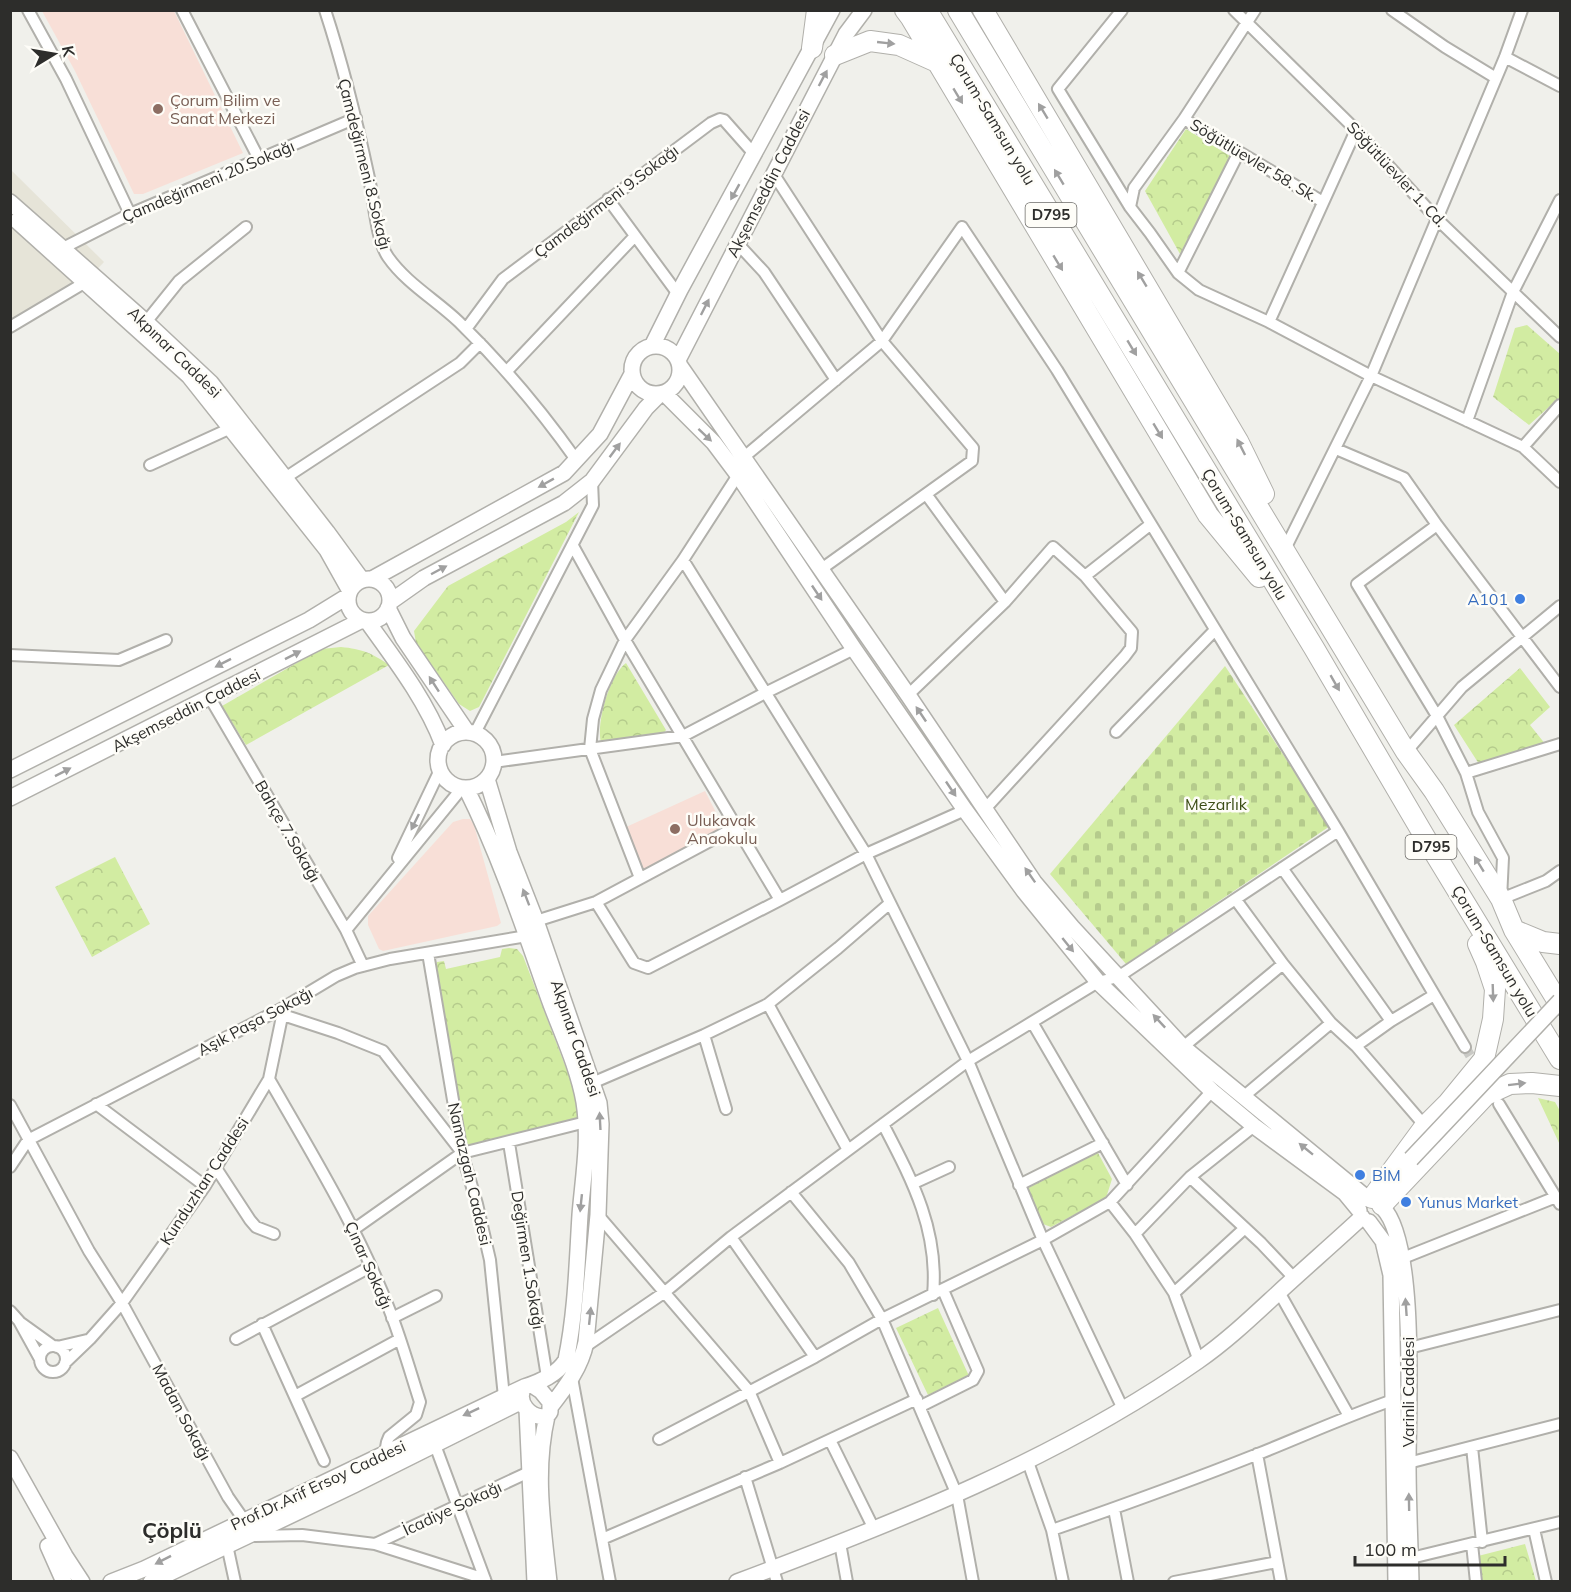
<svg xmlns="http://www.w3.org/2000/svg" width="1571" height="1592" font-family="Mulish,sans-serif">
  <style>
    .built { fill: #e6e4d8 }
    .education { fill: #f8dfd7 }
    .cemetery { fill: url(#cemetery-stones) }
    .park { fill: url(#park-crowns) }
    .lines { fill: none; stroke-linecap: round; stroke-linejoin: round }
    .street-tunnel { stroke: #c9c9c5; stroke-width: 10; stroke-dasharray: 10 5; stroke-linecap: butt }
    .street-casing { stroke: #b1b0ab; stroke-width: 14 }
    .secondary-casing { stroke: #b1b0ab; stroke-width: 18 }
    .highway-casing { stroke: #b1b0ab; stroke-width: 22 }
    .street { stroke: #fff; stroke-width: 10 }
    .secondary { stroke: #fff; stroke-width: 15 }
    .highway { stroke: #fff; stroke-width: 20 }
    .secondary-bridge-casing { stroke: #b1b0ab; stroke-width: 18; stroke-linecap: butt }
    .secondary-bridge { stroke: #fff; stroke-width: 15 }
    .oneway { fill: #a0a0a0 }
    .education-dot { fill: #8d6e63; stroke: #fefdf8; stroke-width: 2 }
    .shop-dot { fill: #3f7fe0; stroke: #fefdf8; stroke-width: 2 }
    .labels { text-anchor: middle; stroke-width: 5; stroke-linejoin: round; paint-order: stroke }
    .shield { fill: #fefdf8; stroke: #6c6b68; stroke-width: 1.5 }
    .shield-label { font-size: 15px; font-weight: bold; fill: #2d2d2b }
    .education-label { font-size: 16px; fill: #785e54; stroke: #fefdf8; text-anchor: start }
    .street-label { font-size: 16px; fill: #2d2d2b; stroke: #fefdf8 }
    .shop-label { font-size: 16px; fill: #366cbe; stroke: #fefdf8; text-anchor: start }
    .park-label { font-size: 16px; fill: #3b4c15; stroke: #fefdf8 }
    .district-label { font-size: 22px; font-weight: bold; fill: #2d2d2b; stroke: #fefdf8 }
  </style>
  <defs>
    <pattern id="cemetery-stones" width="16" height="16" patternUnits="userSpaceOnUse" patternTransform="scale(1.5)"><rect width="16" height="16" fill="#d2eca2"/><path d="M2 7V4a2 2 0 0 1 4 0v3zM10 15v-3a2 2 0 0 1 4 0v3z" fill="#b5cb8c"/></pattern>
    <pattern id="park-crowns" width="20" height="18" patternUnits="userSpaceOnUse" patternTransform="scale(1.5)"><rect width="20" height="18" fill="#d2eca2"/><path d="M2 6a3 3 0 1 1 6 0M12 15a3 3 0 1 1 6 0" fill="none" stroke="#b5cb8c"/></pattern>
  </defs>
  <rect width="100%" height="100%" fill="#f0f0eb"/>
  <path class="built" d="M10,169L104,262L84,283L10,330Z"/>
  <path class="education" d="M42,11H174L243,153L143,194H134L75,71Z
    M705,791L725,830L652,867L640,869L624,828Z
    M463,819H470L474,825L501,923L497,926L383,951L379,949L368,925V916L453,822Z"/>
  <path class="cemetery" d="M1225,666L1330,826L1126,964L1050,874Z"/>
  <path class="park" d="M1186,129L1230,156L1180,254L1145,191Z
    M1527,325L1560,354V397L1529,425L1493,397L1515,328Z
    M579,512L479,707L470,711L459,704L416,643L414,631L448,586L566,522Z
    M341,647C362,649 372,653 389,665L246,745L222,706L321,649Z
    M626,663L666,730L663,734L601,743C596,723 609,676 626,663Z
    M1520,668L1550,707L1530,725L1546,745L1479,764L1454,725Z
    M115,857L150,924L92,957L55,887Z
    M509,948L517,949L523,956L573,1086L580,1119L467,1146L434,973L437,962L444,961L446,969L500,957L502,949Z
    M1538,1098L1555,1102L1560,1111V1145Z
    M1097,1151L1112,1179L1106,1198L1051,1227L1043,1224L1028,1188Z
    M938,1308L969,1376L928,1395L896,1328Z
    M1525,1544L1536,1581H1482L1478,1556Z"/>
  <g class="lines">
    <path class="street-tunnel" d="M1465,1047L1479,1070"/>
    <g class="street-casing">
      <path id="street" d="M28,10L66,79L130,214
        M182,10L259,159
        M325,10C343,65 357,122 369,178C374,200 376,240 388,257C406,283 436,300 459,322C503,365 541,410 577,461
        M1122,10L1058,89L1130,207L1150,233L1178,273L1199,290L1269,322
        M1234,10L1356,130L1436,218L1560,337
        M1392,10L1445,47L1496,78
        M1505,57L1560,86
        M1184,119L1323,202
        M1356,130L1269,322L1371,376L1523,447L1560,482
        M773,173L882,341L973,448L972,461L820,570
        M608,199L678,294
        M1130,207L1134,188L1184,119L1255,10
        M737,243L764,272L836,380
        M63,248L130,214L356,118
        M1178,273L1239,152
        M146,322L179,281L246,227
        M10,327L84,283
        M466,329L503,279L711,123L720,119L724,120L755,155
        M507,371L635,236
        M1467,421L1513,292L1560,200
        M1523,447L1560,405
        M1336,449L1404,478L1437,525L1560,687
        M744,457L882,341L962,227L1057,370L1338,831L1465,1047
        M150,465L231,428
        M285,478L460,363L480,343
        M926,494L1005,602
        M1437,525L1357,584L1437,716L1466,773L1478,812L1503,858L1501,899L1546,881L1560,871
        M1288,543L1371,376L1505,57L1522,10
        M573,546L625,640L780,900
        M683,560L866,854L968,1061L1043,1240L1123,1409
        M1085,576L1151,524
        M10,655L119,660L166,640
        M908,695L1005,602L1053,547L1085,576L1132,632L1131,648L1125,656L985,809
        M210,698L346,930L363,966
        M1116,732L1215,630
        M475,733L593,505L592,481
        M1406,752L1462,687L1560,606
        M494,762L683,736L765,693L854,649
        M1466,773L1560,744
        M398,858L440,770
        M1282,868L1391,1021
        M640,878L590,749L593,719L601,690L625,640L683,560L738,475
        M1236,900L1283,964L1331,1023L1356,1046L1425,1126
        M596,902L634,963L648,968L780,900L866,854L965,810
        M536,921L596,902L736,827
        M346,930L462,788
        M428,953L462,1153L477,1204L490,1260L504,1397
        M768,1004L848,1150
        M283,1015L338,1033L383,1051L460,1150
        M1032,1022L1127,1185
        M704,1035L726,1109
        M1356,1046L1391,1021L1434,995
        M1183,1047L1283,964
        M269,1079C314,1157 361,1234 393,1319C403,1346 411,1374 420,1402L416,1415L389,1437L387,1442L385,1453
        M592,1083L704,1035L768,1004L838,948L889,904
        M1243,1097L1331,1023
        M96,1104L205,1186
        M1499,1104L1560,1204
        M10,1105L89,1251L122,1303L228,1497L244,1520
        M883,1124C912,1180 939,1230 933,1295
        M509,1143L547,1377
        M10,1167L28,1140L281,1009L336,976L355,968L390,959L527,936
        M216,1168L250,1220L256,1227L274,1234
        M1190,1177L1261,1243L1294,1278
        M914,1183L949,1167
        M1019,1185L1103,1143
        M791,1192L849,1263L882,1319L957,1495L973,1582
        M1110,1202L1135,1234L1174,1293L1199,1361
        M598,1215L749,1391L780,1463
        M353,1230L462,1153L586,1122
        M1135,1234L1190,1177L1254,1126
        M731,1237L815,1357
        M1403,1258L1556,1197
        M1279,1292L1349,1416
        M1174,1293L1245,1228
        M10,1311L19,1321L40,1359
        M392,1318L436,1296
        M21,1323L53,1346
        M262,1324L324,1461
        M236,1339L370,1267
        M586,1346L665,1292L731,1237L968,1061L1098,982L1118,977L1338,831
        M40 1359a13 13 0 1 1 26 0a13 13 0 1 1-26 0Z
        M57,1347L87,1340
        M1409,1348L1560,1310
        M65,1363L90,1339L122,1303L205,1186L269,1079L284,1007
        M572,1378L610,1582
        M295,1396L400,1339
        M921,1406L973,1380L978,1371L943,1290
        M659,1439L815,1357L882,1319L1043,1240L1110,1202L1212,1091
        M830,1440L874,1529
        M435,1445L486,1582
        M1472,1447L1482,1542
        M1257,1454L1281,1582
        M1028,1462L1052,1530L1063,1582
        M1408,1463L1560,1424
        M745,1477L777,1582
        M1114,1509L1128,1582
        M1534,1529L1546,1582
        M1052,1530C1121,1506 1190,1481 1258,1454C1303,1436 1347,1416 1393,1400
        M255,1536L302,1535L375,1544L485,1579
        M602,1539L780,1463L917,1399
        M840,1543L847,1582
        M375,1544L529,1472
        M1472,1544L1476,1582
        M227,1545L235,1582
        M1411,1558L1560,1522
        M1174,1582L1277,1562"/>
    </g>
    <g class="secondary-casing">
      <path id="secondary" d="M10,202L146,322L211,383L327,532L362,580
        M17,221L189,376L327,550L350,591
        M652,346L680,290L832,10
        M632 370a24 24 0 1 1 48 0a24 24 0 1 1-48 0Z
        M678,360L846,34L864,10
        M680,366L908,695L1034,882L1072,927L1183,1047L1368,1199
        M664,393L714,443L738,475L854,649L965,810L1024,891L1098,982L1212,1091L1254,1126L1345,1193L1359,1210
        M348 600a21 21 0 1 1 42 0a21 21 0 1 1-42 0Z
        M372,579L564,473L600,434L632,374
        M390,602L424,578L564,503L592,481L646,408L660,394
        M388,608L403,638L467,732
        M367,621C395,660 426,700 443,745
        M438 760a28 28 0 1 1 56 0a28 28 0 1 1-56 0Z
        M10,770L309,620L348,596
        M487,779L509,852L536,921L599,1103L601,1124L598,1215L586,1342C581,1367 566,1387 551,1406
        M466,788C500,856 524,928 549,999C561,1032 578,1067 584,1102C590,1140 583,1178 580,1215C577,1263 576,1312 566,1360C557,1375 540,1382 524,1387C515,1402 531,1420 547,1416L550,1412V1402L541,1391L532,1385
        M10,798L362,620
        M1383,1208C1417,1243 1408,1410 1408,1463C1408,1502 1410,1542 1411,1582
        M1369,1222L1383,1241L1391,1275L1396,1582
        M527,1410L535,1582
        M547,1416C534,1472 543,1526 549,1582
        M10,1458L65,1556L82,1582
        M48,1546L64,1582
        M111,1582L144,1569L524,1387
        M151,1582L354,1485L522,1401
        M737,1582C897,1522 1058,1459 1198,1361C1227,1341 1252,1317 1278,1293C1305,1268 1334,1243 1362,1217"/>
    </g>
    <g class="highway-casing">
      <path id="highway" d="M905,10L911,18L1208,515L1259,577
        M927,10L1314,648L1429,844L1560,1059
        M958,10L1406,752L1434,791L1501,899L1514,930L1560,1005
        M983,10L1238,441L1264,494
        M812,48L817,10
        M835,55L870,41L899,45L937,62
        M1514,930L1543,942L1560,944
        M1372,1198L1425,1126L1448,1103L1484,1059L1493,1019L1495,989L1486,962L1478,944
        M1382,1205L1486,1095L1510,1084L1532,1083L1560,1086"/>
    </g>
    <use href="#street" class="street"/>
    <use href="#secondary" class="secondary"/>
    <use href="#highway" class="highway"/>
    <g class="secondary-bridge-casing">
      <path id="secondary-bridge" d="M1411,1159L1560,1001"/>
    </g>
    <use href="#secondary-bridge" class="secondary-bridge"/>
  </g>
  <defs><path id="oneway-solid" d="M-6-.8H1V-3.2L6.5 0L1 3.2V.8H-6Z" transform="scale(1.5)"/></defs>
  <g class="oneway">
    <use href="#oneway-solid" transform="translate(886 43) rotate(6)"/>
    <use href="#oneway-solid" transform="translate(823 78) rotate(-62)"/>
    <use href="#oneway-solid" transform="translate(958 96) rotate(59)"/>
    <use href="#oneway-solid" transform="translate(1043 111) rotate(-121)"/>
    <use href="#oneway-solid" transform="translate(1059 177) rotate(-121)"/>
    <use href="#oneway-solid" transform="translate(735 192) rotate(119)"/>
    <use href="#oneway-solid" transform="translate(1058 263) rotate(59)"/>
    <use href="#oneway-solid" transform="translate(1142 279) rotate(-121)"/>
    <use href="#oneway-solid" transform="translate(705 307) rotate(-63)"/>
    <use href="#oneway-solid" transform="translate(1132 348) rotate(59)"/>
    <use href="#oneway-solid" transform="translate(1158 431) rotate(59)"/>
    <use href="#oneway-solid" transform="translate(705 435) rotate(43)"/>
    <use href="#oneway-solid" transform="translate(1241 447) rotate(-117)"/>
    <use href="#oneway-solid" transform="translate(615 450) rotate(-53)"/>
    <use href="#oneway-solid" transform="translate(546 483) rotate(151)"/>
    <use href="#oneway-solid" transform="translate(439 570) rotate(-28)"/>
    <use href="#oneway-solid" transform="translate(817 593) rotate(56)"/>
    <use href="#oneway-solid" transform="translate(293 655) rotate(-27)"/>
    <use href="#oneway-solid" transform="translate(223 663) rotate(153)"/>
    <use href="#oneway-solid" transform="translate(1335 683) rotate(60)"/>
    <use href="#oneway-solid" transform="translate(434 684) rotate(-123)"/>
    <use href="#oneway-solid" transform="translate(921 714) rotate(-124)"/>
    <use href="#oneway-solid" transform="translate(63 772) rotate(-27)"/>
    <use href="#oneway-solid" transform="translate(951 789) rotate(56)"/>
    <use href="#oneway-solid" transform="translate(415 822) rotate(116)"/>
    <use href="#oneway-solid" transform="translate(1479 864) rotate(-122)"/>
    <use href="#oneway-solid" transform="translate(1030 875) rotate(-125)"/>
    <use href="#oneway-solid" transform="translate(526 897) rotate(-111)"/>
    <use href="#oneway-solid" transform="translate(1068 945) rotate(51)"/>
    <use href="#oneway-solid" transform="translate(1493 993) rotate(88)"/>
    <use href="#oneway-solid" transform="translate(1159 1021) rotate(-133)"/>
    <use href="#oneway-solid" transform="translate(1517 1084) rotate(-7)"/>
    <use href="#oneway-solid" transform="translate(600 1121) rotate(-93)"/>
    <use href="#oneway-solid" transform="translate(1306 1149) rotate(-141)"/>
    <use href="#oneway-solid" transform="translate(581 1203) rotate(96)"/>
    <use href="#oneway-solid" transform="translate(1406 1307) rotate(-94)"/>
    <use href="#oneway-solid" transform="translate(590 1316) rotate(-84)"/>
    <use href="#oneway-solid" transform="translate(471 1412) rotate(155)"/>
    <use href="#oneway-solid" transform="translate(1409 1502) rotate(-91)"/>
    <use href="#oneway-solid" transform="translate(163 1560) rotate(153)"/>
  </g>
  <g class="education-dot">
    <circle cx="158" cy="109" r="6"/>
    <circle cx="675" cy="829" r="6"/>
  </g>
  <g class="shop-dot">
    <circle cx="1520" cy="599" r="6"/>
    <circle cx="1360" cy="1175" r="6"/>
    <circle cx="1406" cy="1202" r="6"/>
  </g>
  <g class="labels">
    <g class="shield">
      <rect x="1025.5" y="203" width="51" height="24" rx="4.5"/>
      <rect x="1405.5" y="835" width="51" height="24" rx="4.5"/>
    </g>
    <g class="shield-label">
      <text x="1051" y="220">D795</text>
      <text x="1431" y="852">D795</text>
    </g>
    <g class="education-label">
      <text x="170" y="106">Çorum Bilim ve<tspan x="170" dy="18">Sanat Merkezi</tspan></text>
      <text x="687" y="826">Ulukavak<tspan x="687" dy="18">Anaokulu</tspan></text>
    </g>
    <g class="street-label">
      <text transform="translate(993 119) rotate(59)" y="6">Çorum-Samsun yolu</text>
      <text transform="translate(1254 160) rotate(31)" y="6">Söğütlüevler 58. Sk.</text>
      <text transform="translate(365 164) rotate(76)" y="6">Çamdeğirmeni 8.Sokağı</text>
      <text transform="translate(1397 174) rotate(47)" y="6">Söğütlüevler 1. Cd.</text>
      <text transform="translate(208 181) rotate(-23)" y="6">Çamdeğirmeni 20.Sokağı</text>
      <text transform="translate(768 183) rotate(-63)" y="6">Akşemseddin Caddesi</text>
      <text transform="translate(606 201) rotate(-37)" y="6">Çamdeğirmeni 9.Sokağı</text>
      <text transform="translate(175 352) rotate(44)" y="6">Akpınar Caddesi</text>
      <text transform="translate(1245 534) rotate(59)" y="6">Çorum-Samsun yolu</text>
      <text transform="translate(186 710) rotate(-27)" y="6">Akşemseddin Caddesi</text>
      <text transform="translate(288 831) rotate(60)" y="6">Bahçe 7.Sokağı</text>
      <text transform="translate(1495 951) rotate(59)" y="6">Çorum-Samsun yolu</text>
      <text transform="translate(255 1021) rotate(-28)" y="6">Aşık Paşa Sokağı</text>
      <text transform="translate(576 1038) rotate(71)" y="6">Akpınar Caddesi</text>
      <text transform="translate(470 1174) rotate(77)" y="6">Namazgah Caddesi</text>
      <text transform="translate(204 1181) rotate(-57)" y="6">Kunduzhan Caddesi</text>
      <text transform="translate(528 1260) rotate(81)" y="6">Değirmen 1.Sokağı</text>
      <text transform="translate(369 1265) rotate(66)" y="6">Çınar Sokağı</text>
      <text transform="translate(1408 1392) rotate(-90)" y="6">Varinli Caddesi</text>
      <text transform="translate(182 1412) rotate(62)" y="6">Madan Sokağı</text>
      <text transform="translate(318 1485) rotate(-25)" y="6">Prof.Dr.Arif Ersoy Caddesi</text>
      <text transform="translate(452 1508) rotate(-25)" y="6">İcadiye Sokağı</text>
    </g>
    <g class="shop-label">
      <text x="1508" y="605" text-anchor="end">A101</text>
      <text x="1372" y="1181">BİM</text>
      <text x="1418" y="1208">Yunus Market</text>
    </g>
    <g class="park-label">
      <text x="1216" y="810">Mezarlık</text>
    </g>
    <g class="district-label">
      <text x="172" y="1538">Çöplü</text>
    </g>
  </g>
  <rect width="1571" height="1592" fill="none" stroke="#2d2d2b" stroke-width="24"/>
  <g transform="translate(54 54) rotate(79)" stroke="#fefdf8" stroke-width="4.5" paint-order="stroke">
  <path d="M0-4.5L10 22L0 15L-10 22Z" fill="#2d2d2b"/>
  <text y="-9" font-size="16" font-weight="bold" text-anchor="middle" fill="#2d2d2b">K</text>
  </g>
  <path d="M1355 1556v9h150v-9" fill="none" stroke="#2d2d2b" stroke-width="3"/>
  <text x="1364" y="1556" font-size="18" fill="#2d2d2b" stroke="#fefdf8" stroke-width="4.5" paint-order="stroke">100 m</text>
</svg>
